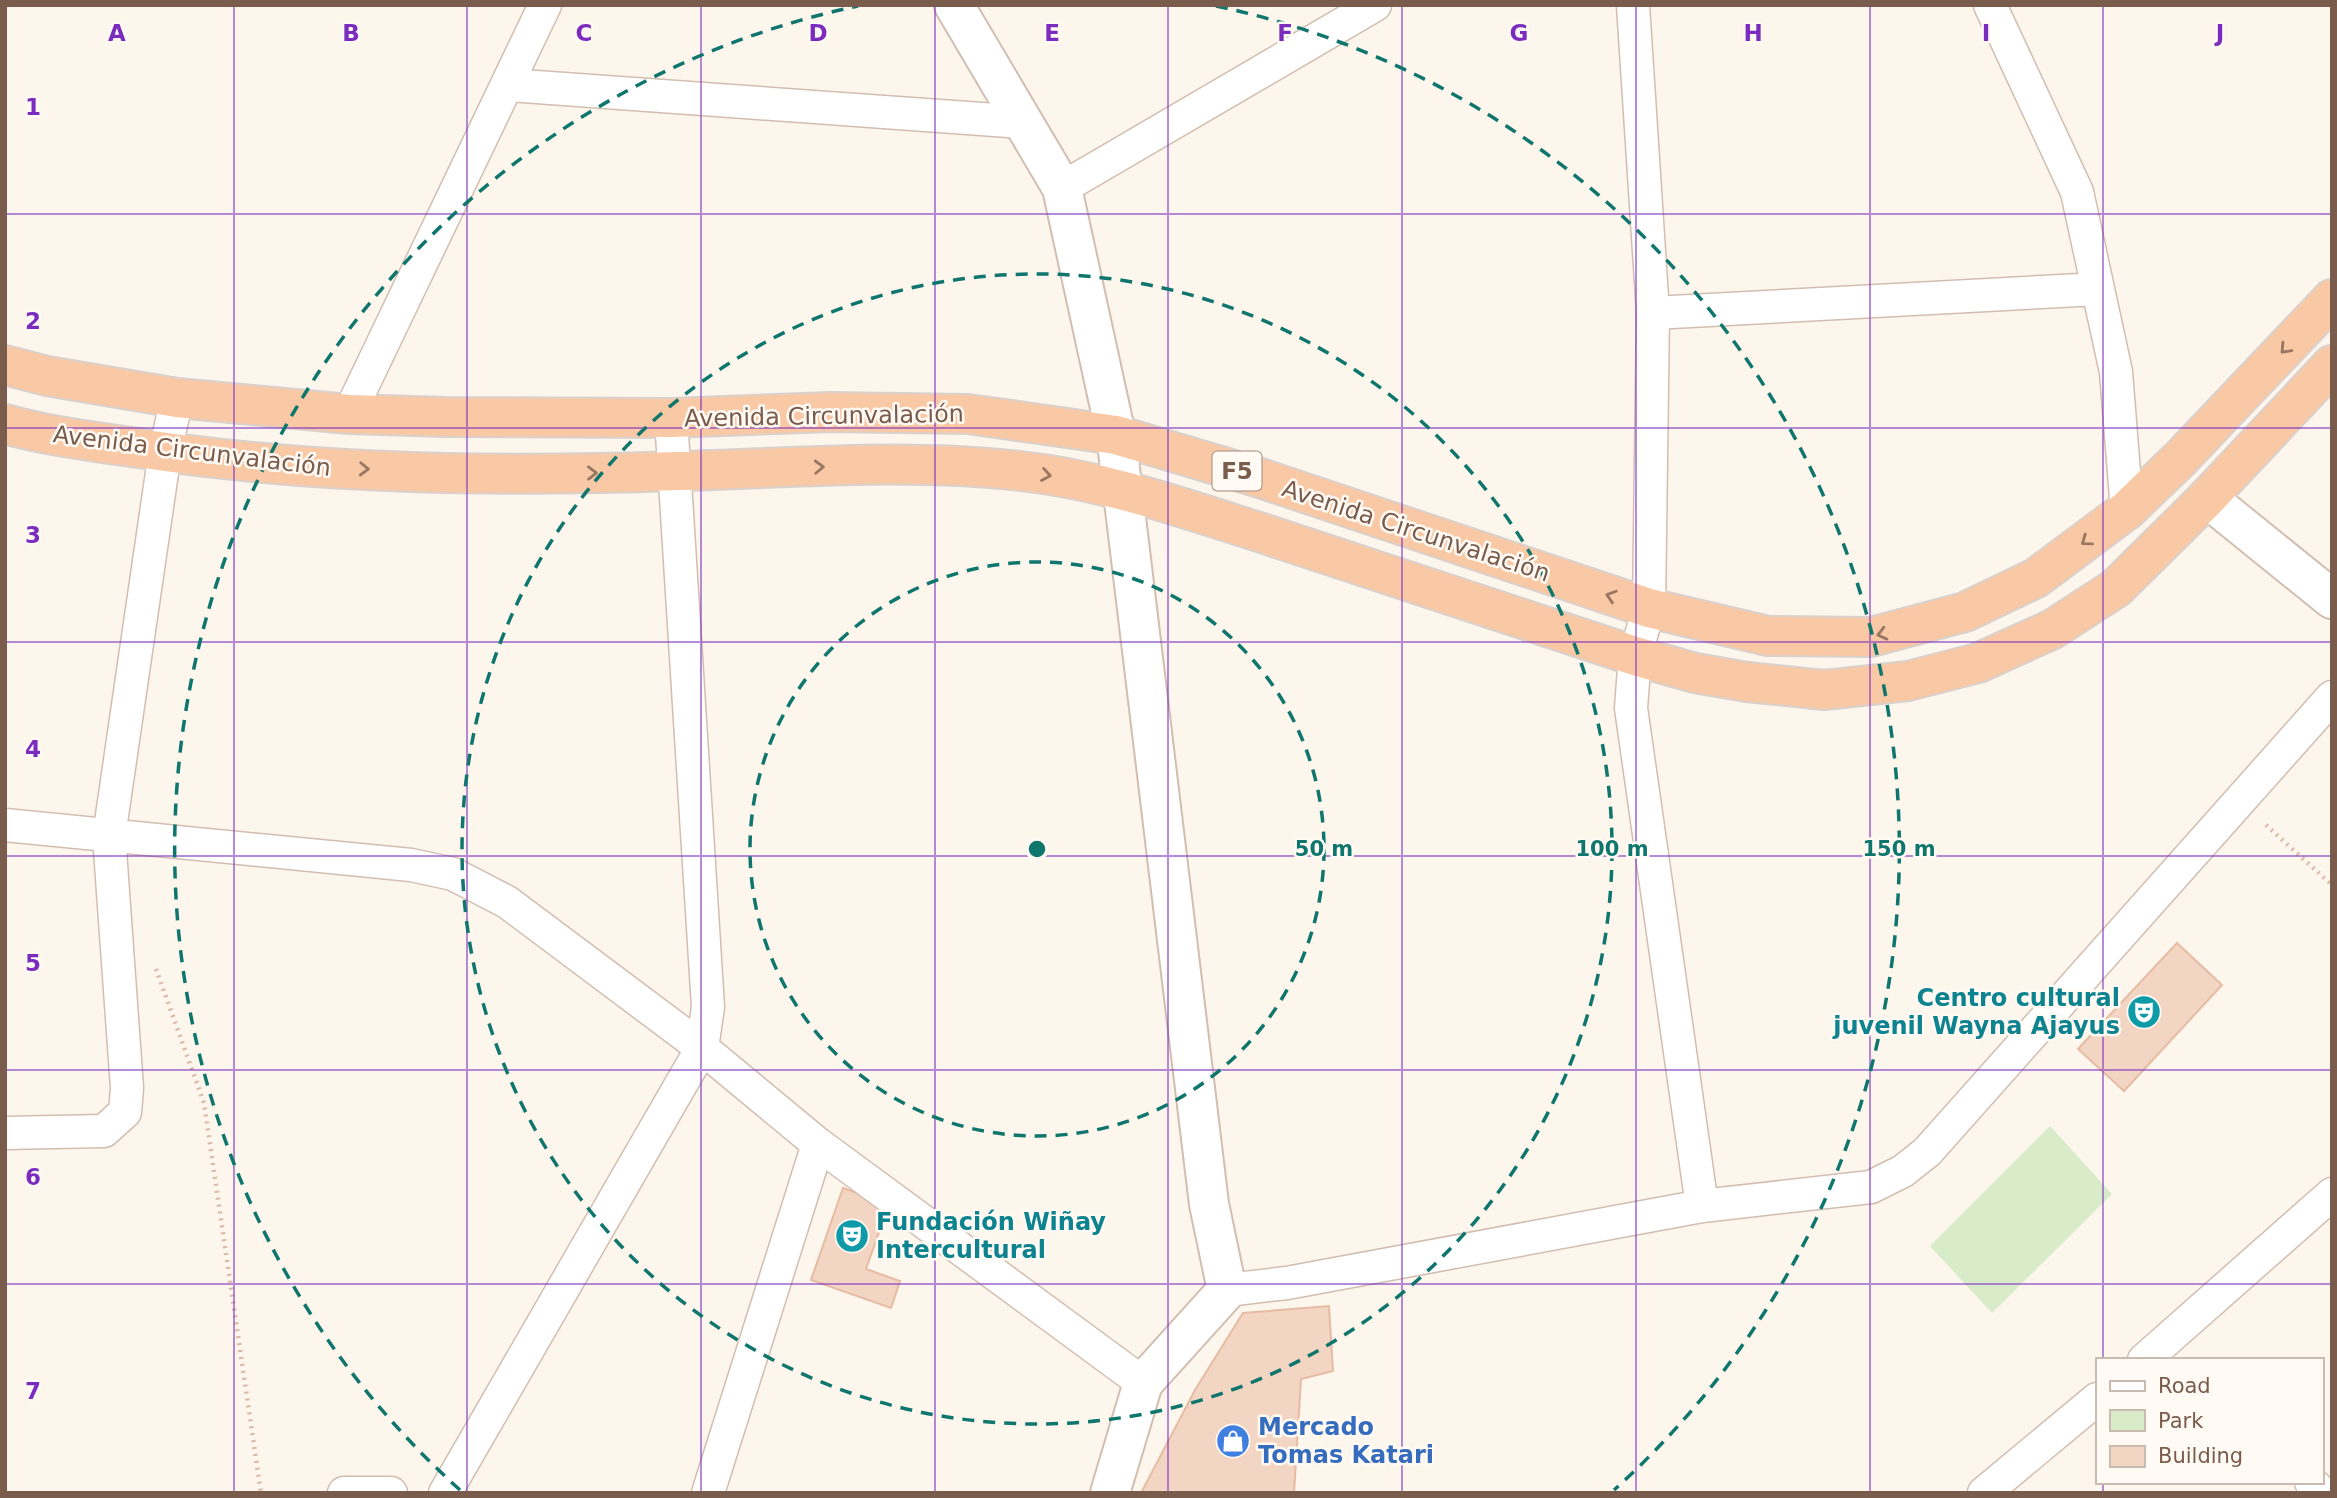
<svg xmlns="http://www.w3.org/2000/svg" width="2337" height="1498" font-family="'DejaVu Sans',sans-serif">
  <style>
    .green { fill: #d8ecc9 }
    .building { fill: #f3d5c3; stroke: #e6bba3; stroke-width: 2 }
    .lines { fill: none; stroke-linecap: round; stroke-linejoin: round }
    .minor-casing { stroke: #d1beb0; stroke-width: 35 }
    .tertiary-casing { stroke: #d1beb0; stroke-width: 42 }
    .trunk-casing { stroke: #dad1cd; stroke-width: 42 }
    .path { stroke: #d9b8a5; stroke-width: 4.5; stroke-dasharray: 2 5; stroke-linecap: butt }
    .minor { stroke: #fff; stroke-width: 32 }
    .tertiary { stroke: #fff; stroke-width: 38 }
    .trunk { stroke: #f9c8a4; stroke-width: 38 }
    .oneway { stroke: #9a7763 }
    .grid { fill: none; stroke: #7b2cbf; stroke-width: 2; stroke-opacity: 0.55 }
    .ring { fill: none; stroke: #0f766e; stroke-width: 3.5; stroke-dasharray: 12 9 }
    .labels { text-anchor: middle; stroke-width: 5; stroke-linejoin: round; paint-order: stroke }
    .shield { fill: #fffaf3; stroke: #a28b7f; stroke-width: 2 }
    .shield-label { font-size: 23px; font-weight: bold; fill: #7a5c4d }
    .street-label { font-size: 24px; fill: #7a5c4d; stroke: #fffaf3 }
    .culture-label { font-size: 24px; font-weight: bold; fill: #0d838f; stroke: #fffaf3; text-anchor: end }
    .shop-label { font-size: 24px; font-weight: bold; fill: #366cbe; stroke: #fffaf3; text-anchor: start }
    .grid-label { font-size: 23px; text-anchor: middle; font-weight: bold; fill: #7b2cbf; stroke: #fffaf3; stroke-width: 5; stroke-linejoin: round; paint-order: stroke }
    .centre { fill: #0f766e; stroke: #fffaf3; stroke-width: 3.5 }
    .ring-label { font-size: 21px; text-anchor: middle; font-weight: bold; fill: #0f766e; stroke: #fffaf3; stroke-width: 5; stroke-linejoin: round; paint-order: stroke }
  </style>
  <rect width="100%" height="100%" fill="#fdf6ec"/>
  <path class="green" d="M2050,1126L2112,1194L1992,1313L1930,1246Z"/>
  <path class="building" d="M2177,943L2222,985L2124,1091L2078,1049Z
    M843,1188L889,1204L866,1269L900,1281L891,1308L811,1280Z
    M1329,1306L1333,1371L1301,1379L1294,1493H1141L1195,1390L1243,1313Z"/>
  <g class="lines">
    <g class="minor-casing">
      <path id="minor" d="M1633,5L1653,313L1649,608L1635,656L1631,708L1702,1206
        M1990,5L2077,192L2116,372L2127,510
        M508,85L1023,122
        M1062,188L1375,5
        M1653,313L2098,289
        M349,414L545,5
        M5,825L411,865L453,874L507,902L702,1048L818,1144L1143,1383
        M5,1133L104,1131L125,1112L127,1088L109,836L165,452L177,398
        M1227,1290L1287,1283L1702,1206L1871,1187L1903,1171L1927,1152L2332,697
        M2144,1360L2332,1194
        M2311,1482L2322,1493
        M344,1493H391
        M445,1493L702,1048L708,1007L671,418
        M708,1493L818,1144
        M1984,1493L2097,1399"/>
    </g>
    <g class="tertiary-casing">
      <path id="tertiary" d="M954,5L1062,188L1116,435L1209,1204L1227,1290L1143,1383L1110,1493
        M2207,498L2332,599"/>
    </g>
    <g class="trunk-casing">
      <path id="trunk" d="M5,365L47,376L177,398L349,414L446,417L671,418L831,412L968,414L1053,426L1116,435L1257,477L1649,608L1768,636L1871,637L1965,612L2036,578L2127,510L2180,459L2332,299
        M5,424C51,437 98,442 145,449C321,475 501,477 678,471C792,468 907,458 1020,471C1104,480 1183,508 1262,533C1387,573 1511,615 1635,656L1695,673L1747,682L1824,690L1908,681L1978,663L2053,629L2116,588L2207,498L2332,365"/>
    </g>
    <path class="path" d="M2266,825L2332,885
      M156,969L204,1103L261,1493"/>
    <use href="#minor" class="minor"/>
    <use href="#tertiary" class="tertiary"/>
    <use href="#trunk" class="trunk"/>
  </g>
  <defs><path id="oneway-chevron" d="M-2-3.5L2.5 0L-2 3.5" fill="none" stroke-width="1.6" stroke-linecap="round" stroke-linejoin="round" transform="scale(1.75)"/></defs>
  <g class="oneway">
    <use href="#oneway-chevron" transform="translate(2285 349) rotate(133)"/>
    <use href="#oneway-chevron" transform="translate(819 467) rotate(-2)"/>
    <use href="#oneway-chevron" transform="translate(364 469) rotate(2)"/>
    <use href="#oneway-chevron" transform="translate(592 473) rotate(-1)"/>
    <use href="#oneway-chevron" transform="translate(1046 475) rotate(10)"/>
    <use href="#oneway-chevron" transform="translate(2086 541) rotate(144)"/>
    <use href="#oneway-chevron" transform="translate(1611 596) rotate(-162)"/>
    <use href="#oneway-chevron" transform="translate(1882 634) rotate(166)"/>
  </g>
  <path class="grid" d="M234,5V1493M467,5V1493M701,5V1493M935,5V1493M1168,5V1493M1402,5V1493M1636,5V1493M1870,5V1493M2103,5V1360M5,214H2332M5,428H2332M5,642H2332M5,856H2332M5,1070H2332M5,1284H2332M2103,1482V1493"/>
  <g class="ring">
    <circle cx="1037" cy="849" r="287"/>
    <circle cx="1037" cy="849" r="575"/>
    <path d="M460 1490A862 862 0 0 1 858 6M1216 6A862 862 0 0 1 1614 1490"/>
  </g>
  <defs>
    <g id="theatre-disc" transform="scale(1.75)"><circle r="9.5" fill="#0f9aa8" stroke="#fffaf3"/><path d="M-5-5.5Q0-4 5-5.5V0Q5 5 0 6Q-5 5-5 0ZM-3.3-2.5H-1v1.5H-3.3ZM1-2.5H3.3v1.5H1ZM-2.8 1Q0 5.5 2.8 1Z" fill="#fff"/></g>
    <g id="shop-disc" transform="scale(1.75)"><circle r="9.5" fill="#3f7fe0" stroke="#fffaf3"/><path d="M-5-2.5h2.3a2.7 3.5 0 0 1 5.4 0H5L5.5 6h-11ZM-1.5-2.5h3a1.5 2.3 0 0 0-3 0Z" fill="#fff"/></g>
  </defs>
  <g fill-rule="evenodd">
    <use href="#theatre-disc" x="2144" y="1012"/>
    <use href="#theatre-disc" x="852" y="1236"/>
    <use href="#shop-disc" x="1233" y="1441"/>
  </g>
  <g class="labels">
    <rect class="shield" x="1212.5" y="451.5" width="49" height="39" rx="5"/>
    <g class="shield-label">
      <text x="1237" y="479">F5</text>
    </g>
    <g class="street-label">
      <text transform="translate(824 416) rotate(-1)" y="8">Avenida Circunvalación</text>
      <text transform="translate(192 451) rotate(7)" y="8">Avenida Circunvalación</text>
      <text transform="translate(1416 531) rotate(18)" y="8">Avenida Circunvalación</text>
    </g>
    <g class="culture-label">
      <text x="2120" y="1006">Centro cultural<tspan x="2120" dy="28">juvenil Wayna Ajayus</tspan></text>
      <text x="876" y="1230" text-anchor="start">Fundación Wiñay<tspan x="876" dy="28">Intercultural</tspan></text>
    </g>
    <g class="shop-label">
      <text x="1258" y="1435">Mercado<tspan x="1258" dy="28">Tomas Katari</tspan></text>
    </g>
  </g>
  <g class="grid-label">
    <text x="117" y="41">A</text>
    <text x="351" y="41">B</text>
    <text x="584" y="41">C</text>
    <text x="818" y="41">D</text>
    <text x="1052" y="41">E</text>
    <text x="1285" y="41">F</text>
    <text x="1519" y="41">G</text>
    <text x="1753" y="41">H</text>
    <text x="1986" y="41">I</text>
    <text x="2220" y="41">J</text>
    <text x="33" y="115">1</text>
    <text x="33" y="329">2</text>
    <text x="33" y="543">3</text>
    <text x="33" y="757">4</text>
    <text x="33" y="971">5</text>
    <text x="33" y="1185">6</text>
    <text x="33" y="1399">7</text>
  </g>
  <circle cx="1037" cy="849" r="10" class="centre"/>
  <g class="ring-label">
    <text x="1324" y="856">50 m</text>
    <text x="1612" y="856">100 m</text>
    <text x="1899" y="856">150 m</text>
  </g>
  <rect width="2337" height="1498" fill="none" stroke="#7a5c4d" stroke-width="14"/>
  <rect x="2096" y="1358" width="228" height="126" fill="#fffaf3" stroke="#cabbb1" stroke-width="2"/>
  <rect x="2110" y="1381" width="35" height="10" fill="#ffffff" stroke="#cabbb1" stroke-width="2"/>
  <text x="2158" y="1393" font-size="21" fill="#7a5c4d">Road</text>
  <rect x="2110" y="1410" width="35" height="21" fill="#d8ecc9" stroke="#cabbb1" stroke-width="2"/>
  <text x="2158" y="1428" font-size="21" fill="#7a5c4d">Park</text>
  <rect x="2110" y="1446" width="35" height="21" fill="#f3d5c3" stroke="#cabbb1" stroke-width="2"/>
  <text x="2158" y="1463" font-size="21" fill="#7a5c4d">Building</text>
</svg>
